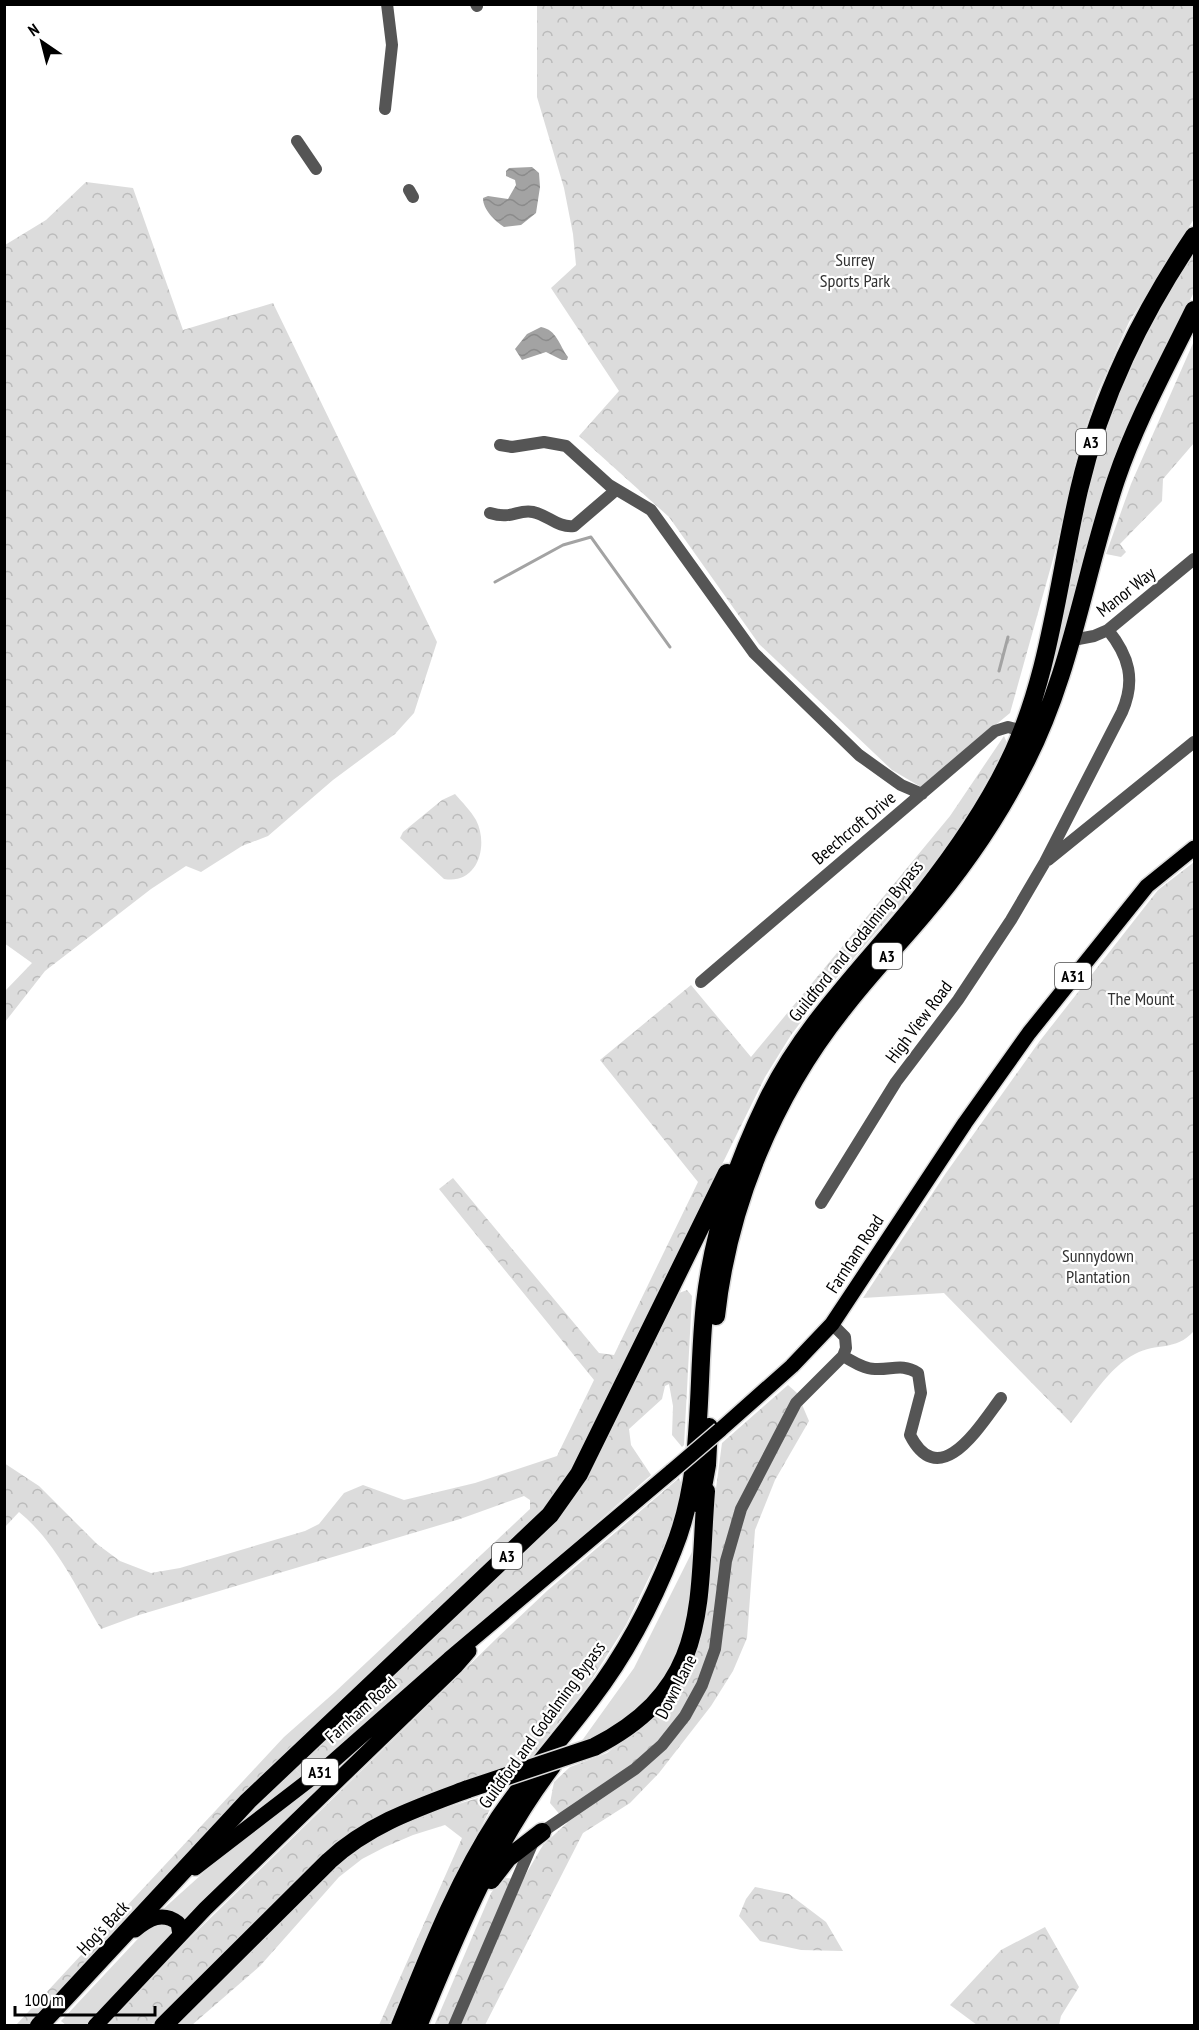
<svg xmlns="http://www.w3.org/2000/svg" width="1199" height="2030" font-family="'PT Sans Narrow',sans-serif">
  <style>
    .grass { fill: #dcdcdc }
    .forest { fill: url(#forest-crowns) }
    .water { fill: url(#water-waves) }
    .lines { fill: none; stroke-linecap: round; stroke-linejoin: round }
    .stream { stroke: #a3a3a3; stroke-width: 3 }
    .major-casing { stroke: #dbdbdb; stroke-width: 18 }
    .highway-casing { stroke: #dbdbdb; stroke-width: 21 }
    .minor { stroke: #555; stroke-width: 12 }
    .major { stroke: #000; stroke-width: 15 }
    .highway { stroke: #000; stroke-width: 18 }
    .major-bridge-casing { stroke: #dbdbdb; stroke-width: 18; stroke-linecap: butt }
    .highway-bridge-casing { stroke: #dbdbdb; stroke-width: 21; stroke-linecap: butt }
    .major-bridge { stroke: #000; stroke-width: 15 }
    .highway-bridge { stroke: #000; stroke-width: 18 }
    .labels { text-anchor: middle; stroke-width: 4.5; stroke-linejoin: round; paint-order: stroke }
    .shield { fill: #fff; stroke: #4c4c4c; stroke-width: 1.5 }
    .shield-label { font-size: 16px; font-weight: bold; fill: #000 }
    .park-label { font-size: 18px; fill: #333; stroke: #fff }
    .street-label { font-size: 18px; fill: #000; stroke: #fff }
  </style>
  <defs>
    <pattern id="forest-crowns" width="20" height="18" patternUnits="userSpaceOnUse" patternTransform="scale(1.5)"><rect width="20" height="18" fill="#dcdcdc"/><path d="M2 6a3 3 0 1 1 6 0M12 15a3 3 0 1 1 6 0" fill="none" stroke="#bbb"/></pattern>
    <pattern id="water-waves" width="16" height="10" patternUnits="userSpaceOnUse" patternTransform="scale(1.5)"><rect width="16" height="10" fill="#a3a3a3"/><path d="M0 5q4-4 8 0t8 0" fill="none" stroke="#8b8b8b"/></pattern>
  </defs>
  <rect width="100%" height="100%" fill="#fff"/>
  <path class="grass" d="M1066,586L1079,589L1074,610L1050,675L1047,674Z
    M696,1544C690,1638 677,1704 581,1742L634,1668Z
    M453,1664L187,1922L161,1911L222,1856L354,1753Z
    M295,1769L306,1779L229,1834Z
    M165,1922L177,1930L90,2025H66L61,2021L148,1928Z"/>
  <path class="forest" d="M537,5H1194V219L1129,322L1097,394L1078,451L1055,552L1010,713L921,787L892,770L759,644L669,517L579,436L619,391L551,288L576,265L573,234L564,188L537,97Z
    M86,182L133,188L183,330L273,303L437,642L414,713L395,734L333,780L268,836L242,846L201,872L186,866L151,889L45,971L5,1022V991L32,963L4,943L5,245L46,220Z
    M1194,249V292L1158,366L1079,589L1066,586L1100,441L1135,350Z
    M1194,341V443L1163,479L1162,501L1120,544L1126,552L1121,557L1106,554L1131,484Z
    M1004,736L1007,743L1003,753L961,826L915,888L819,998L791,1035L765,1077L561,1492L34,2025H16L284,1737L335,1692L530,1509V1500L524,1496L460,1519L139,1615L101,1629C77,1589 56,1542 19,1512L5,1527L4,1463L39,1486L97,1544L120,1561L151,1573L180,1568L305,1531L319,1524L344,1493L363,1485L404,1500L475,1483L557,1456L594,1380L439,1189L453,1178L599,1353L614,1355L698,1182L600,1060L691,985L751,1057L950,816Z
    M455,794C462,802 471,811 476,820C489,845 478,885 444,879L400,838L403,832L442,800Z
    M1194,862V1331C1175,1352 1157,1342 1135,1354C1108,1368 1090,1400 1071,1423L944,1293L863,1298L946,1173L1039,1042L1158,890Z
    M687,1290L692,1296L684,1445L682,1447L672,1435L673,1406L669,1384L665,1386L662,1399L629,1429L631,1445L651,1475L306,1779L295,1769L506,1564L611,1428L679,1293Z
    M788,1385L797,1393L809,1421L775,1480L755,1530L747,1638L733,1671L711,1706L659,1773L630,1803L583,1833L485,2025L434,2026L491,1893L503,1878L523,1879L543,1845L567,1823L550,1803L554,1782L570,1767L607,1753L658,1713L680,1685L694,1655L722,1443Z
    M679,1478L684,1489L669,1536L626,1625L587,1687L530,1759L383,1813L345,1836L151,2025L107,2026L186,1942L497,1638L548,1590Z
    M499,1792L446,1895L389,2025H379L462,1838L445,1825L413,1835L385,1847L362,1859L339,1877L260,1966L192,2025L171,2026L358,1846C402,1820 450,1806 499,1792Z
    M755,1887L789,1894L826,1922L843,1951L801,1950L760,1941L739,1916L746,1899Z
    M1045,1927L1079,1987L1061,2016L1059,2025H977L950,2005L1001,1950Z"/>
  <path class="water" d="M532,167L539,173L540,187L536,213L521,225L504,227C495,221 483,210 483,198L488,196L508,199L516,185L515,180L506,176V171L509,168Z
    M541,327C557,330 559,345 568,357L567,360H562L546,352L522,360L515,349L527,334Z"/>
  <g class="lines">
    <path class="stream" d="M495,582L563,545L591,537L670,647
      M999,671L1008,637"/>
    <g class="major-casing">
      <path id="major" d="M720,1430L792,1366L832,1324L965,1123L1029,1033L1147,886L1194,848
        M195,1868L330,1764L449,1659L672,1471
        M135,1930C149,1919 162,1911 178,1923L180,1935
        M95,2026L205,1909L456,1666L469,1651"/>
    </g>
    <g class="highway-casing">
      <path id="highway" d="M716,1316C728,1206 773,1097 842,1010C867,977 896,947 923,915C962,869 997,819 1024,765C1071,675 1084,575 1116,480C1136,421 1167,365 1194,310
        M700,1504L707,1465L709,1427
        M594,1747C711,1687 697,1606 706,1491
        M491,1880L508,1858L542,1832
        M39,2026L248,1801L550,1515L579,1474L727,1173
        M163,2026L329,1861C369,1824 417,1808 468,1789
        M400,2026C429,1955 457,1882 499,1818C527,1776 561,1739 591,1699C625,1655 653,1601 673,1550C705,1472 696,1385 705,1303C713,1233 736,1165 766,1103C804,1023 868,963 922,895C955,853 986,809 1009,761C1050,677 1058,580 1079,490C1101,396 1141,315 1194,236
        M418,2026C456,1935 492,1845 552,1766"/>
    </g>
    <path class="minor" d="M476,4L477,6
      M385,109L392,45L387,4
      M297,141L316,169
      M409,190L413,197
      M500,445L512,447L544,442L566,446L609,485L651,510L754,653L859,755L901,785L922,794
      M490,513C512,520 517,509 533,512C548,515 558,528 574,526L616,490
      M1073,640L1094,636L1108,630L1194,559
      M1048,860L1194,742
      M701,982L995,731L1008,727L1029,733
      M821,1203L896,1082L958,1000L1011,920L1045,862L1122,712C1136,680 1129,656 1108,630
      M843,1356C852,1361 864,1369 875,1369C892,1370 902,1363 918,1373L921,1393L910,1435C940,1494 981,1424 1001,1398
      M454,2026L533,1842L542,1832L635,1769L662,1745L685,1716L702,1685L715,1649L726,1561L741,1509L796,1403L843,1356L846,1348L845,1337L832,1324"/>
    <use href="#major" class="major"/>
    <use href="#highway" class="highway"/>
    <g class="major-bridge-casing">
      <path id="major-bridge" d="M672,1471L720,1430"/>
    </g>
    <g class="highway-bridge-casing">
      <path id="highway-bridge" d="M468,1789L594,1747"/>
    </g>
    <use href="#major-bridge" class="major-bridge"/>
    <use href="#highway-bridge" class="highway-bridge"/>
  </g>
  <g class="labels">
    <g class="shield">
      <rect x="1076" y="429" width="30" height="26" rx="4.5"/>
      <rect x="872" y="943" width="30" height="26" rx="4.5"/>
      <rect x="1055" y="963" width="36" height="26" rx="4.5"/>
      <rect x="492" y="1543" width="30" height="26" rx="4.5"/>
      <rect x="302" y="1759" width="36" height="26" rx="4.5"/>
    </g>
    <g class="shield-label">
      <text x="1091" y="448">A3</text>
      <text x="887" y="962">A3</text>
      <text x="1073" y="982">A31</text>
      <text x="507" y="1562">A3</text>
      <text x="320" y="1778">A31</text>
    </g>
    <g class="park-label">
      <text x="855" y="266">Surrey<tspan x="855" dy="21">Sports Park</tspan></text>
      <text x="1141" y="1005">The Mount</text>
      <text x="1098" y="1262">Sunnydown<tspan x="1098" dy="21">Plantation</tspan></text>
    </g>
    <g class="street-label">
      <text transform="translate(1126 592) rotate(-38)" y="6">Manor Way</text>
      <text transform="translate(854 828) rotate(-40)" y="6">Beechcroft Drive</text>
      <text transform="translate(856 941) rotate(-51)" y="6">Guildford and Godalming Bypass</text>
      <text transform="translate(919 1022) rotate(-53)" y="6">High View Road</text>
      <text transform="translate(855 1254) rotate(-57)" y="6">Farnham Road</text>
      <text transform="translate(676 1687) rotate(-63)" y="6">Down Lane</text>
      <text transform="translate(361 1710) rotate(-42)" y="6">Farnham Road</text>
      <text transform="translate(542 1725) rotate(-54)" y="6">Guildford and Godalming Bypass</text>
      <text transform="translate(103 1928) rotate(-47)" y="6">Hog's Back</text>
    </g>
  </g>
  <rect width="1199" height="2030" fill="none" stroke="#000000" stroke-width="12"/>
  <g transform="translate(42 42) rotate(325)" stroke="#ffffff" stroke-width="4.5" paint-order="stroke">
  <path d="M0-4.5L10 22L0 15L-10 22Z" fill="#000000"/>
  <text y="-9" font-size="16" font-weight="bold" text-anchor="middle" fill="#000000">N</text>
  </g>
  <path d="M15 2006v9h140v-9" fill="none" stroke="#000000" stroke-width="3"/>
  <text x="24" y="2006" font-size="18" fill="#000000" stroke="#ffffff" stroke-width="4.5" paint-order="stroke">100 m</text>
</svg>
